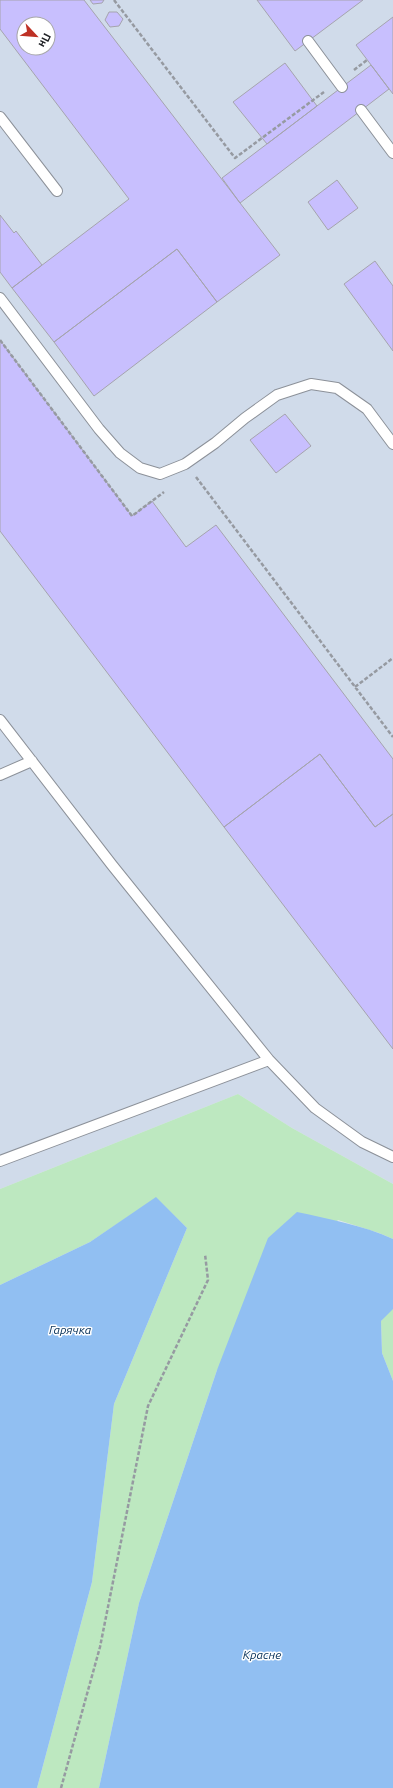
<svg xmlns="http://www.w3.org/2000/svg" width="393" height="1788" font-family="Ubuntu,sans-serif">
  <style>
    .built { fill: #d0dbea; fill-rule: evenodd }
    .green { fill: #bde8c0 }
    .water { fill: #91bff2 }
    .building { fill: #c8bffe; stroke: #a5a4ad; fill-rule: evenodd }
    .lines { fill: none; stroke-linecap: round; stroke-linejoin: round }
    .service-casing { stroke: #8c9199; stroke-width: 12 }
    .path { stroke: #969aa1; stroke-width: 2.5; stroke-dasharray: 4 2; stroke-linecap: butt }
    .service { stroke: #fff; stroke-width: 10 }
    .labels { text-anchor: middle; stroke-width: 3; stroke-linejoin: round; paint-order: stroke }
    .water-label { font-size: 12px; font-style: italic; fill: #052f57; stroke: #fff }
  </style>
  <rect width="100%" height="100%" fill="#e2e8f1"/>
  <path class="built" d="M0,0H393V1184L292,1128L238,1094L0,1189ZM24,24H48V48H24Z"/>
  <path class="green" d="M238,1094L292,1128L393,1184V1239L379,1233L338,1220L217,1370L139,1603L99,1788H37L92,1582L114,1404L187,1228L156,1198L90,1242L0,1285V1189Z
    M391,1309H393V1381L382,1353L381,1321Z"/>
  <path class="water" d="M156,1197L187,1228L114,1404L92,1582L37,1788H0V1285L90,1242Z
    M297,1212C329,1219 362,1225 393,1239V1309L381,1321L382,1353L393,1381V1788H99L139,1603L217,1370L268,1238Z"/>
  <path class="building" d="M0,0H84L280,255L217,302L177,249L54,342L12,288L129,199L0,29ZM24,24H48V48H24Z
    M90,0H104L102,3L93,4Z
    M257,0H363L295,51Z
    M109,12H117L123,19L119,26L110,27L105,20Z
    M393,17V94L356,45Z
    M285,63L317,106L267,144L233,102Z
    M371,65L389,89L240,203L222,178Z
    M337,180L358,208L328,230L308,202Z
    M0,215L14,233L16,231L42,265L12,288L0,272Z
    M177,249L217,302L94,396L54,342Z
    M375,261L393,286V351L344,284Z
    M0,340L132,516L152,501L186,547L216,525L393,759V814L375,827L320,754L224,827L0,531Z
    M285,414L311,446L276,473L250,440Z
    M320,754L375,827L393,814V1049L224,827Z"/>
  <g class="lines">
    <g class="service-casing">
      <path id="service" d="M308,41L342,87
        M361,110L393,153
        M0,117L57,191
        M0,298L99,429L120,453L140,468L160,474L185,464L215,443L245,418L277,395L311,384L337,388L367,409L393,444
        M0,720L112,865L269,1060L315,1108L362,1142L393,1157
        M0,775L32,761
        M0,1161L269,1060"/>
    </g>
    <path class="path" d="M114,0L235,158L324,92
      M354,70L367,60
      M0,340L132,516L164,492
      M196,477L393,737
      M355,687L393,658
      M61,1788L100,1647L148,1406L208,1280L205,1254"/>
    <use href="#service" class="service"/>
  </g>
  <g class="labels">
    <g class="water-label">
      <text x="70" y="1334">Гарячка</text>
      <text x="262" y="1659">Красне</text>
    </g>
  </g>
  <g transform="translate(36 36) rotate(116)"><circle r="19" fill="#ffffff" stroke="#a7a7a9"/>
  <path d="M0-3L7 15L0 10L-7 15Z" fill="#be3125"/>
  <text y="-6" font-size="11" font-weight="bold" text-anchor="middle" fill="#222428">Пн</text>
  </g>
</svg>
